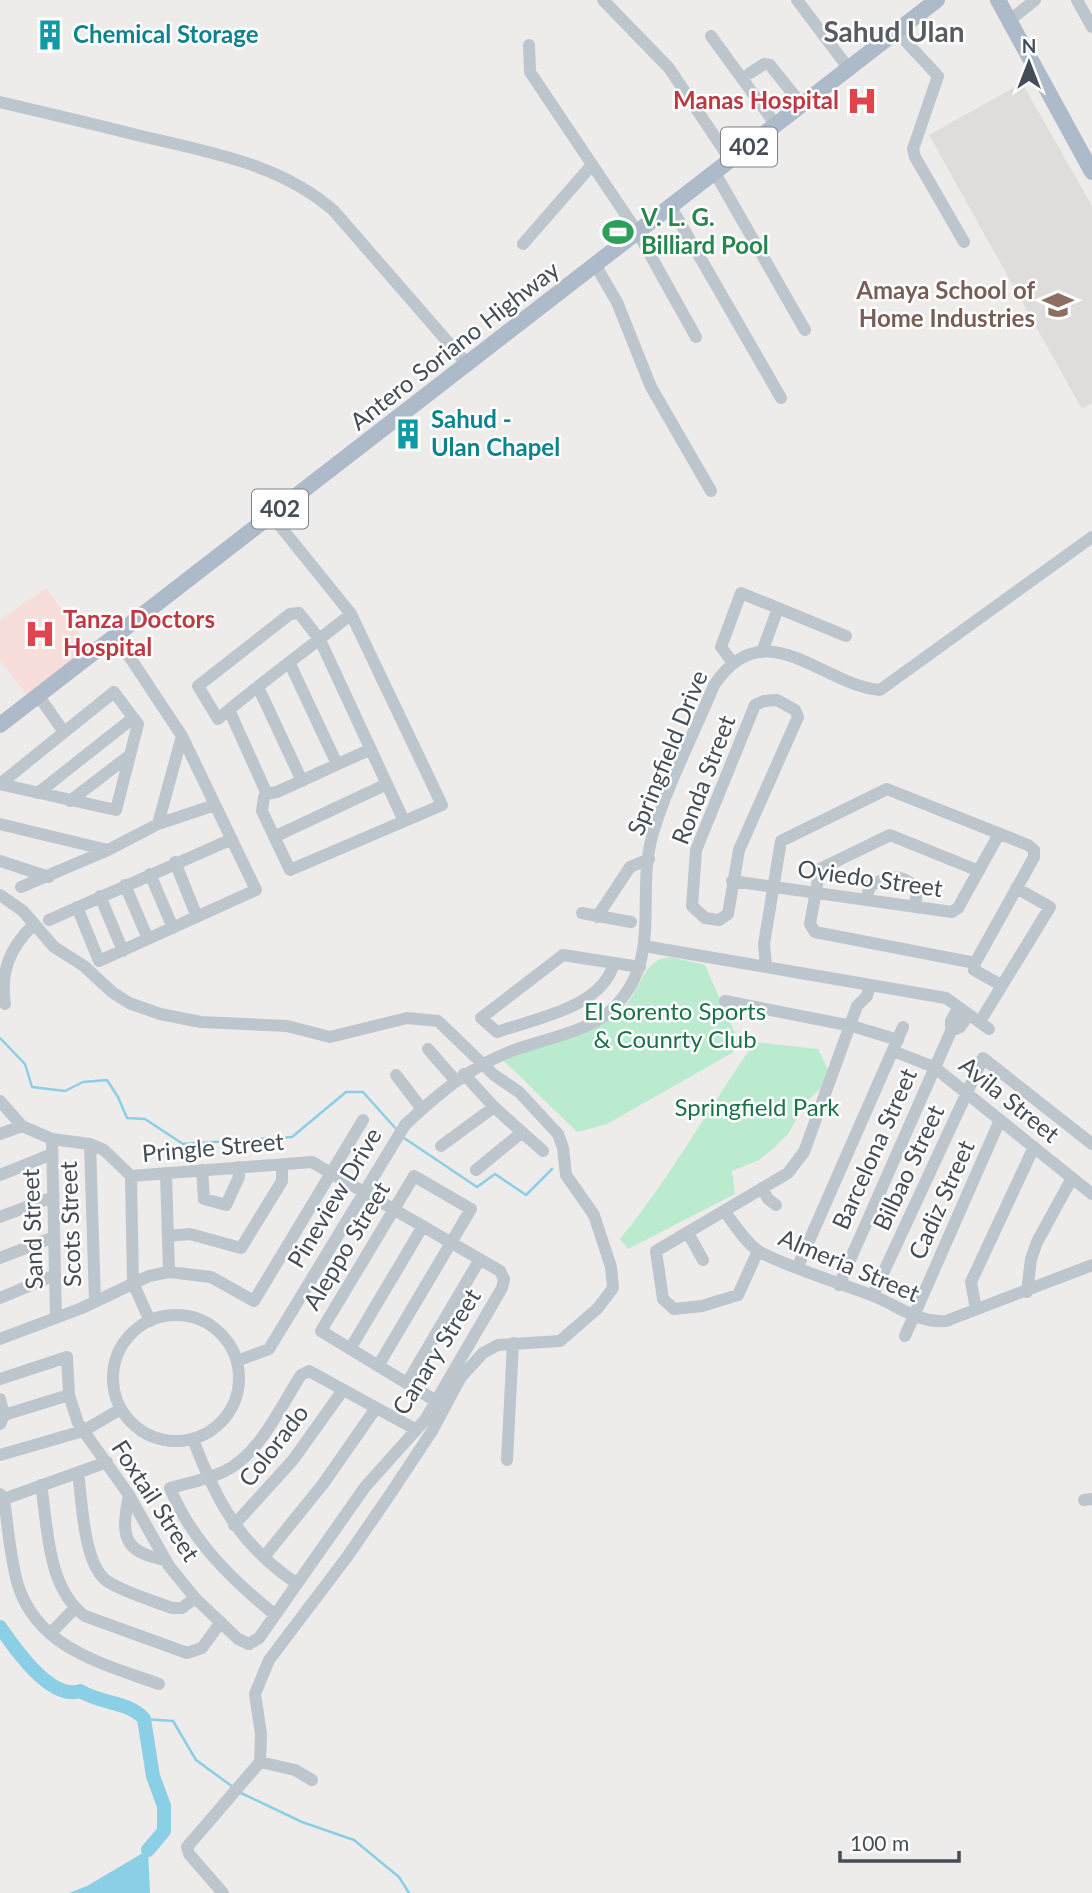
<svg xmlns="http://www.w3.org/2000/svg" width="1092" height="1893" font-family="Lato,sans-serif">
  <style>
    .education { fill: #dfdcdc }
    .medical { fill: #f8dedb }
    .green { fill: #baebce }
    .water { fill: #8acfe5 }
    .lines { fill: none; stroke-linecap: round; stroke-linejoin: round }
    .stream { stroke: #8acfe5; stroke-width: 2.5 }
    .river { stroke: #8acfe5; stroke-width: 14 }
    .minor { stroke: #bdc5cd; stroke-width: 12 }
    .major { stroke: #acbac9; stroke-width: 16 }
    .labels { text-anchor: middle; stroke-width: 5; stroke-linejoin: round; paint-order: stroke }
    .shield { fill: #fff; stroke: #7d8389; stroke-width: 2 }
    .shield-label { font-size: 23px; font-weight: bold; fill: #454e57 }
    .culture-label { font-size: 24px; font-weight: bold; fill: #0d838f; stroke: #fff; text-anchor: start }
    .health-label { font-size: 24px; font-weight: bold; fill: #be3a42; stroke: #fff; text-anchor: end }
    .leisure-label { font-size: 24px; font-weight: bold; fill: #27864d; stroke: #fff; text-anchor: start }
    .education-label { font-size: 24px; font-weight: bold; fill: #785e54; stroke: #fff; text-anchor: end }
    .street-label { font-size: 24px; fill: #454e57; stroke: #fff }
    .park-label { font-size: 24px; fill: #1b734a; stroke: #fff }
    .quarter-label { font-size: 28px; font-weight: bold; fill: #585b5f; stroke: #fff }
  </style>
  <rect width="100%" height="100%" fill="#eeebeb"/>
  <path class="education" d="M1022,83L1092,206V403L1082,409L929,135Z"/>
  <path class="medical" d="M46,588L90,648L27,695L0,660V620Z"/>
  <path class="green" d="M671,957L705,965L738,1040L732,1053L607,1124L577,1132L503,1060C538,1046 595,1033 622,1009C642,991 641,959 671,957Z
    M755,1042L818,1049L832,1078L804,1104L789,1133L774,1148L759,1160L732,1171L735,1194L628,1249L620,1239C671,1177 709,1107 755,1042Z"/>
  <path class="water" d="M148,1850L150,1893H69L87,1886Z"/>
  <g class="lines">
    <path class="stream" d="M0,1038L25,1064L32,1087L65,1091L83,1082L107,1080L118,1097L127,1118L145,1119L183,1144L292,1137L346,1092H363L397,1130
      M404,1138L477,1187L495,1174L526,1195L552,1169
      M144,1719L173,1721L196,1760L233,1787
      M241,1793L302,1822L354,1840L399,1877L409,1893"/>
    <path class="river" d="M0,1627C15,1649 51,1701 80,1691C102,1704 130,1702 144,1719L153,1776L164,1806V1831L148,1850"/>
    <path class="minor" d="M603,0L669,68L731,161
      M797,0L849,69
      M1077,0L1092,27
      M1010,20L1035,0
      M897,32L938,76L913,149L915,157L964,242
      M711,36L776,125
      M529,45L530,72L638,233L696,337
      M750,73L764,64L770,65L802,105
      M0,102C47,113 94,124 141,136C209,152 281,164 334,211L467,364
      M715,173L805,330
      M671,207L781,398
      M523,244L591,166
      M596,266L617,302L651,387L711,491
      M351,614C307,650 260,683 218,719L198,686L290,614L299,613L320,640L404,821
      M762,652L778,608
      M733,663L721,647L741,593L846,636
      M290,664L337,764
      M259,689L302,781
      M114,692L138,724L116,810L0,784Z
      M38,695L64,732
      M777,700L795,710L798,717L739,850L728,914L719,920L705,918L692,906L696,850L755,705L764,701Z
      M229,710L267,794L264,797L262,811L290,870L442,805L351,614L272,516
      M38,793L133,718
      M267,794L277,792L371,749
      M70,801L130,755
      M0,824L108,850
      M158,824L182,736
      M274,837L387,784
      M0,861L49,877
      M175,862L197,917
      M979,871L890,835L820,869L810,924L815,932L975,963L974,970L1001,985
      M150,874L173,928
      M732,881L952,912L958,908L999,834
      M125,885L148,939
      M21,887L108,850L158,824L215,805
      M0,895L23,911L54,947L84,966L112,992L129,1003L160,1014L201,1022L287,1026L330,1037L407,1018L438,1021L494,1075L519,1092L558,1134L563,1148L566,1175L594,1215L611,1267L613,1288L598,1308L560,1341L498,1345L483,1353L461,1377L432,1431L391,1493L347,1557L269,1660L255,1694L261,1734L260,1762L187,1847L189,1854L223,1893
      M100,896L123,951
      M866,900L870,886C888,876 903,872 917,890L915,907
      M77,907L99,961L256,890L182,736L117,638
      M582,913L631,922
      M597,917L630,867L649,859
      M49,920L232,839
      M644,946L946,998L989,1029
      M614,963C602,1008 536,1018 497,1032L481,1018L563,955L640,967
      M766,966L764,944L781,841L887,789L1028,845L1034,850V857L975,963
      M725,1001L852,1026L898,1040
      M5,1004C0,971 10,948 33,925
      M958,1008L951,1021V1031L960,1027L968,1016
      M984,1015L1050,907L1016,888
      M428,1049L455,1080
      M893,1051L934,1067L1092,1194
      M464,1074L494,1107L543,1151
      M396,1075L422,1109
      M0,1101L22,1126L52,1139L90,1144L104,1150L131,1176L312,1162L500,1271L504,1279L502,1288L425,1420L365,1487L259,1638L249,1644L238,1639L195,1598L169,1566L129,1495L78,1423L69,1395L67,1357L0,1379
      M0,1134L22,1126
      M52,1139L56,1318
      M90,1144L95,1302
      M441,1146L494,1107
      M202,1170L204,1199L226,1205L239,1177V1167
      M476,1170L521,1133
      M166,1173L169,1272
      M0,1175L52,1154
      M131,1176L133,1283L150,1321
      M762,1188L768,1199L776,1205
      M724,1211C734,1223 746,1244 760,1252C795,1270 835,1281 871,1295C898,1305 916,1323 946,1321L1092,1265
      M0,1217L53,1197
      M688,1233L703,1260
      M168,1236L190,1234L241,1248L282,1181V1164
      M758,1251L738,1295L702,1306L674,1309L663,1299L656,1251L788,1173L804,1152L857,1006L867,996L870,985
      M0,1258L54,1237
      M798,1266L903,1027
      M839,1285L951,1031
      M1027,1292L1031,1259L1037,1242L1072,1178
      M873,1295L983,1058L1092,1144
      M0,1298L55,1275
      M976,1309L971,1282L1034,1147
      M113 1378a63 63 0 1 1 126 0a63 63 0 1 1-126 0Z
      M905,1336L1000,1120
      M0,1339L82,1308L149,1276L169,1272L211,1277L254,1301L363,1120
      M350,1349L423,1226
      M237,1361L269,1349L405,1125C437,1095 468,1068 509,1052C537,1041 586,1032 608,1013C666,963 634,897 653,833C668,783 694,734 714,685C765,609 821,685 880,690L1092,537
      M378,1366L471,1209L414,1176L321,1331L436,1401
      M407,1383L480,1259
      M0,1399L4,1415L0,1424
      M4,1415L69,1395
      M193,1439C216,1501 240,1545 296,1583
      M0,1455L83,1431L121,1409
      M507,1460L513,1343
      M78,1472C82,1500 83,1564 107,1581C125,1593 152,1600 172,1608H182L195,1598
      M41,1485C48,1528 47,1588 85,1616L187,1653L202,1648L221,1622
      M0,1494L4,1499C8,1527 10,1558 18,1585C38,1649 104,1664 159,1684
      M129,1495C121,1535 122,1552 165,1560
      M4,1499L107,1462
      M1084,1500L1092,1499
      M234,1525L293,1460L343,1390
      M264,1557L323,1484L376,1408
      M274,1614C231,1579 191,1540 170,1488C188,1483 206,1480 223,1472C260,1455 280,1407 301,1375L309,1371L415,1429
      M50,1634L75,1608
      M260,1762L295,1770L312,1780"/>
    <path class="major" d="M998,0L1092,172
      M0,725L937,0"/>
  </g>
  <defs>
    <g id="building-bare" transform="scale(2.415)"><path d="M-4-6H4V6H1V3H-1V6H-4ZM-2.5-4.3h1.7v1.8h-1.7ZM.8-4.3h1.7v1.8H.8ZM-2.5-1h1.7V.8h-1.7ZM.8-1h1.7V.8H.8Z" fill="#0f9aa8" stroke="#fff" stroke-width="2.5" paint-order="stroke"/></g>
    <g id="hospital-bare" transform="scale(2.415)"><path d="M-5-5h3v3.5h4V-5h3V5h-3V1.5h-4V5h-3Z" fill="#e0444e" stroke="#fff" stroke-width="2.5" paint-order="stroke"/></g>
    <g id="stadium-bare" transform="scale(2.415)"><path d="M0-5a6.5 5 0 1 0 0 10a6.5 5 0 1 0 0-10ZM-3.5-1.8h7v3.6h-7Z" fill="#2e9e5b" stroke="#fff" stroke-width="2.5" paint-order="stroke"/></g>
    <g id="school-bare" transform="scale(2.415)"><path d="M0-5L7-2L0 1L-7-2ZM-4 1L0 2.5L4 1V4Q0 6-4 4Z" fill="#8d6e63" stroke="#fff" stroke-width="2.5" paint-order="stroke"/></g>
  </defs>
  <g fill-rule="evenodd">
    <use href="#building-bare" x="50" y="35"/>
    <use href="#hospital-bare" x="862" y="101"/>
    <use href="#stadium-bare" x="618" y="232"/>
    <use href="#school-bare" x="1058" y="305"/>
    <use href="#building-bare" x="408" y="434"/>
    <use href="#hospital-bare" x="40" y="634"/>
  </g>
  <g class="labels">
    <g class="shield">
      <rect x="721" y="127.5" width="56" height="39" rx="5"/>
      <rect x="252" y="489.5" width="56" height="39" rx="5"/>
    </g>
    <g class="shield-label">
      <text x="749" y="155">402</text>
      <text x="280" y="517">402</text>
    </g>
    <g class="culture-label">
      <text x="73" y="43">Chemical Storage</text>
      <text x="431" y="428">Sahud -<tspan x="431" dy="28">Ulan Chapel</tspan></text>
    </g>
    <g class="health-label">
      <text x="839" y="109">Manas Hospital</text>
      <text x="63" y="628" text-anchor="start">Tanza Doctors<tspan x="63" dy="28">Hospital</tspan></text>
    </g>
    <g class="leisure-label">
      <text x="641" y="226">V. L. G.<tspan x="641" dy="28">Billiard Pool</tspan></text>
    </g>
    <g class="education-label">
      <text x="1035" y="299">Amaya School of<tspan x="1035" dy="28">Home Industries</tspan></text>
    </g>
    <g class="street-label">
      <text transform="translate(455 346) rotate(-38)" y="8">Antero Soriano Highway</text>
      <text transform="translate(668 753) rotate(-68)" y="8">Springfield Drive</text>
      <text transform="translate(704 780) rotate(-69)" y="8">Ronda Street</text>
      <text transform="translate(870 879) rotate(8)" y="8">Oviedo Street</text>
      <text transform="translate(1009 1100) rotate(39)" y="8">Avila Street</text>
      <text transform="translate(213 1148) rotate(-5)" y="8">Pringle Street</text>
      <text transform="translate(875 1149) rotate(-66)" y="8">Barcelona Street</text>
      <text transform="translate(909 1168) rotate(-65)" y="8">Bilbao Street</text>
      <text transform="translate(335 1198) rotate(-59)" y="8">Pineview Drive</text>
      <text transform="translate(942 1200) rotate(-66)" y="8">Cadiz Street</text>
      <text transform="translate(71 1224) rotate(-92)" y="8">Scots Street</text>
      <text transform="translate(33 1229) rotate(-92)" y="8">Sand Street</text>
      <text transform="translate(347 1246) rotate(-59)" y="8">Aleppo Street</text>
      <text transform="translate(849 1266) rotate(23)" y="8">Almeria Street</text>
      <text transform="translate(437 1352) rotate(-58)" y="8">Canary Street</text>
      <text transform="translate(274 1446) rotate(-52)" y="8">Colorado</text>
      <text transform="translate(155 1501) rotate(57)" y="8">Foxtail Street</text>
    </g>
    <g class="park-label">
      <text x="675" y="1020">El Sorento Sports<tspan x="675" dy="28">&amp; Counrty Club</tspan></text>
      <text x="757" y="1116">Springfield Park</text>
    </g>
    <g class="quarter-label">
      <text x="894" y="42">Sahud Ulan</text>
    </g>
  </g>
  <g transform="translate(1029 63)" stroke="#ffffff" stroke-width="5" paint-order="stroke">
  <path d="M0-5L12 26L0 18L-12 26Z" fill="#454e57"/>
  <text y="-10" font-size="19" font-weight="bold" text-anchor="middle" fill="#454e57">N</text>
  </g>
  <path d="M840 1851v10h119v-10" fill="none" stroke="#454e57" stroke-width="3.5"/>
  <text x="850" y="1851" font-size="21" fill="#454e57" stroke="#ffffff" stroke-width="5" paint-order="stroke">100 m</text>
</svg>
